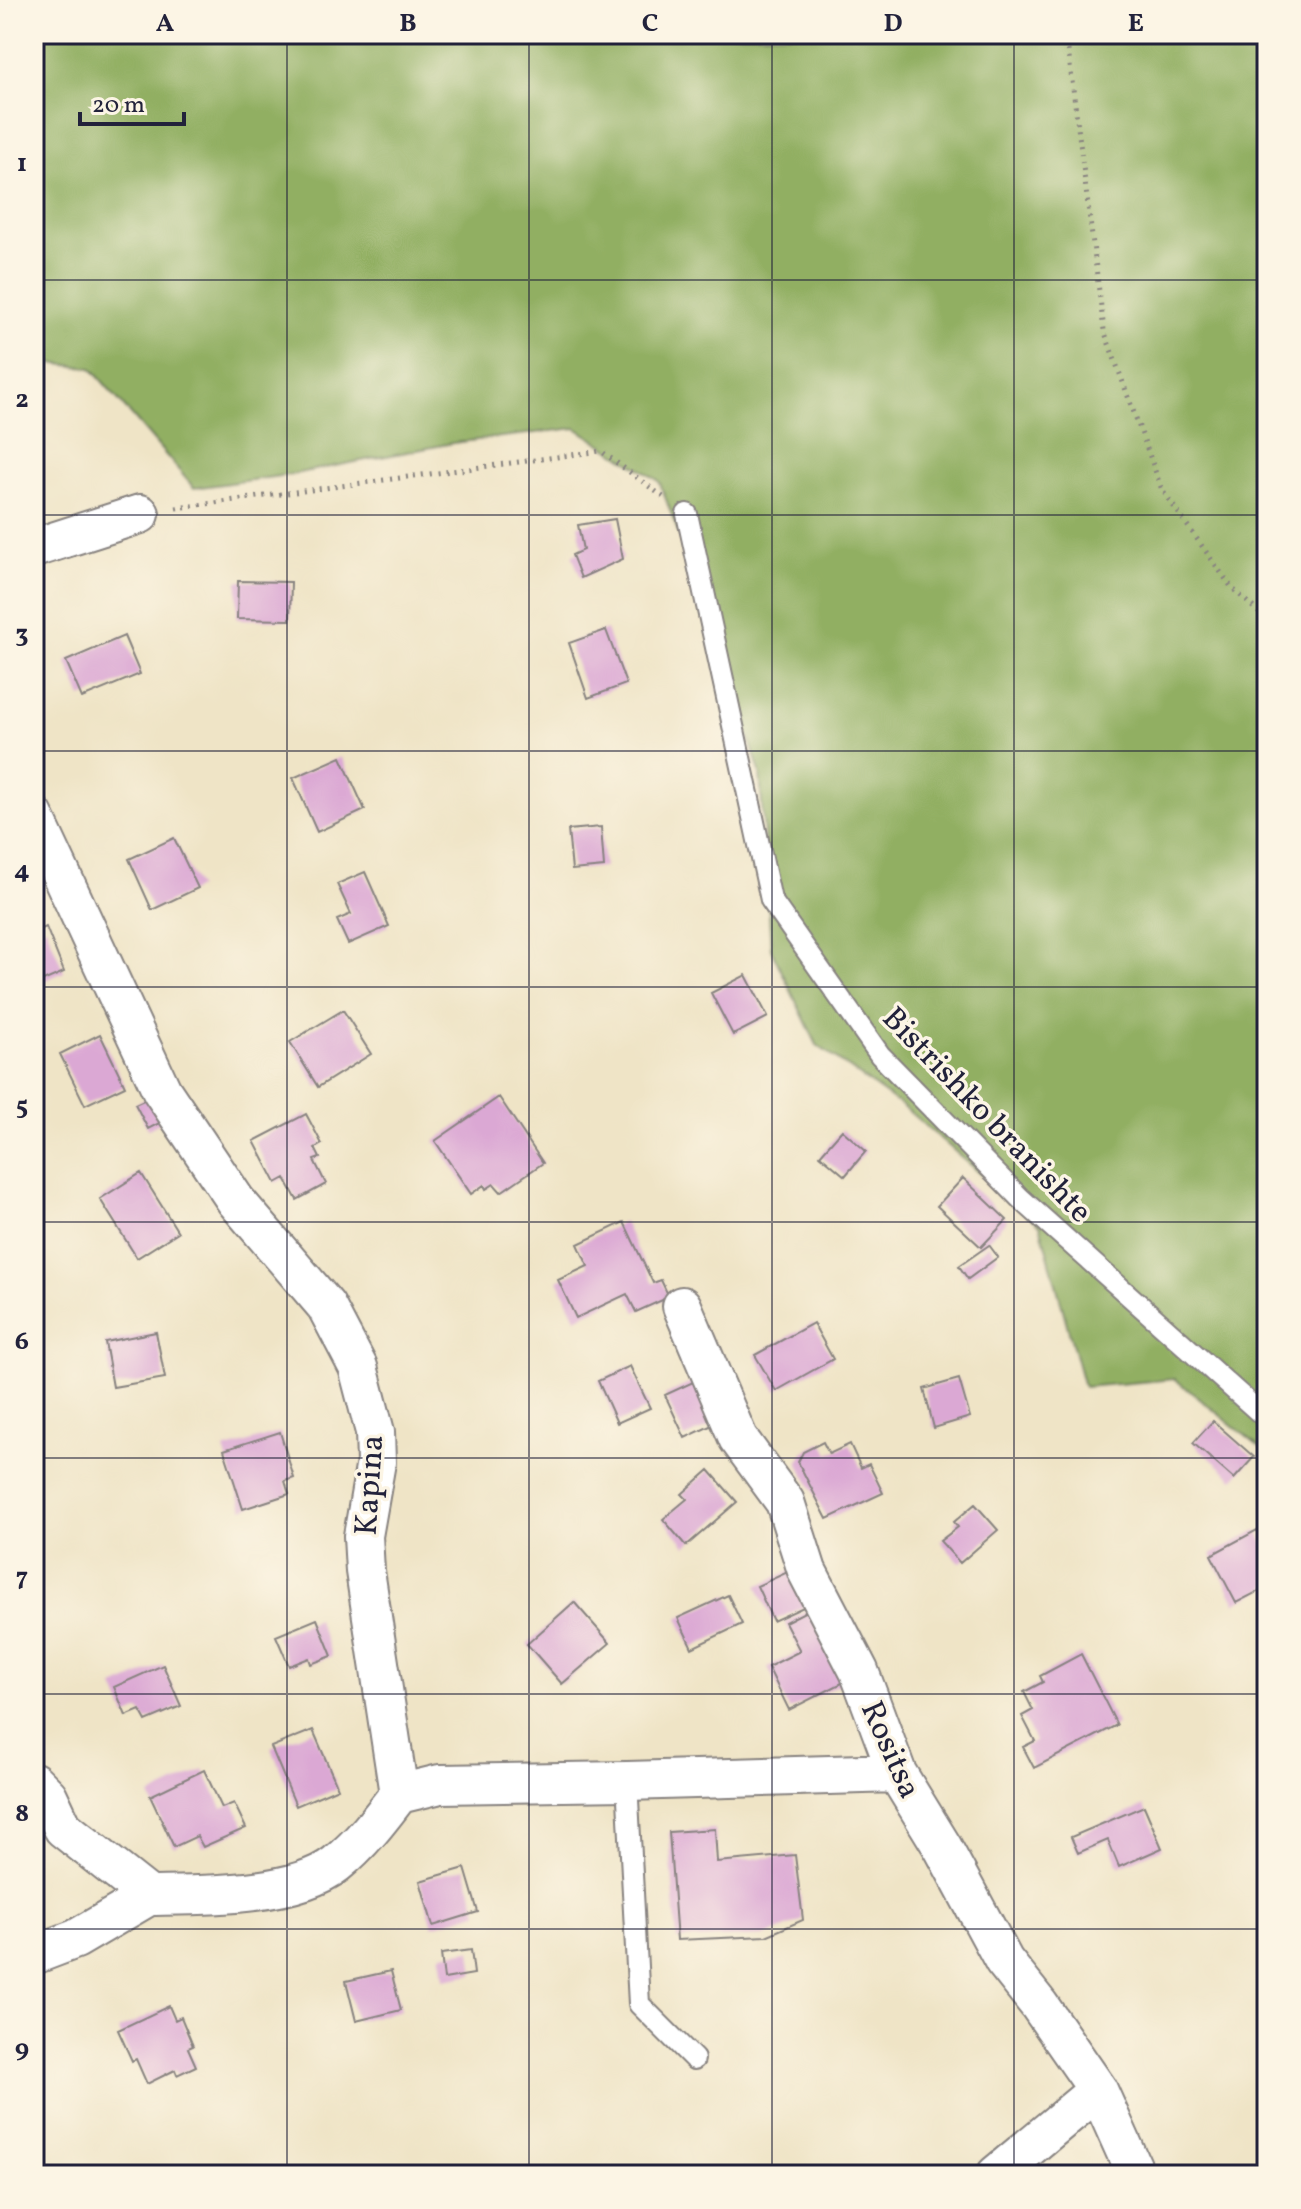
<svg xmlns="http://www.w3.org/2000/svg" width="1301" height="2209" font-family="Vollkorn,serif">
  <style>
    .forest { fill: #91af62; stroke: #5a684e; stroke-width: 2 }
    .building { fill: #dba8d4 }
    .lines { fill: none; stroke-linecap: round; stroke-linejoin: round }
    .service-casing { stroke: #888380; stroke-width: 24 }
    .minor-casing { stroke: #888380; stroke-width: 42 }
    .path { stroke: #888380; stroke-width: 5; stroke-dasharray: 2 6; stroke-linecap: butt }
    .service { stroke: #fff; stroke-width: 20 }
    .minor { stroke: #fff; stroke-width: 38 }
    .grid { fill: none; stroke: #22223b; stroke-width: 2; stroke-opacity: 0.55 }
    .labels { text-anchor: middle; stroke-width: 7; stroke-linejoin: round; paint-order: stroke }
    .street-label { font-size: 32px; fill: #22223b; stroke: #fcf5e5 }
    .neatline { fill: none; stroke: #22223b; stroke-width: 3 }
    .grid-label { font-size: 26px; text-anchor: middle; font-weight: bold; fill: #22223b }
  </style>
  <rect width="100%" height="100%" fill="#fcf5e5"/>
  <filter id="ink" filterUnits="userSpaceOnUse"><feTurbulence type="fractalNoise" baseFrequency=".0125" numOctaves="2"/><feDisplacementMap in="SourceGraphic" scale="16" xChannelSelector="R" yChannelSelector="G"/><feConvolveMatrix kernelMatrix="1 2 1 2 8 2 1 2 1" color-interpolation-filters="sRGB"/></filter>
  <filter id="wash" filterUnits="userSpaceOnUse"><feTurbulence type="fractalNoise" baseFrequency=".006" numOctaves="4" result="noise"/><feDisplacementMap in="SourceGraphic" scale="32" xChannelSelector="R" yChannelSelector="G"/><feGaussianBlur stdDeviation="1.8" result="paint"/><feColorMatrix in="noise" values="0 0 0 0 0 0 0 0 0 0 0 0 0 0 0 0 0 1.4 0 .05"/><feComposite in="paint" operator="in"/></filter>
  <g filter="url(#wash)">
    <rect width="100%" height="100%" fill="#efe4c6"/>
    <path class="forest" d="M34,34H1267V1453L1175,1379L1084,1387L1040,1225L906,1109L817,1045L771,949L760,772L708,611L659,481L576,428L453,443L294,474L194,488L91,368L34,361Z"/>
    <g id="blocks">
      <path class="building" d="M615,519L623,559L581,578L572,555L583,550L578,525Z
        M238,581L291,582L290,620L237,619Z
        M606,630L626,684L588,698L569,643Z
        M124,636L140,674L82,698L66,661Z
        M341,757L365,810L317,832L293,778Z
        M601,827L604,867L572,870L568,830Z
        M174,838L198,888L152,910L129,859Z
        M365,872L389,926L348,944L337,920L351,914L337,884Z
        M46,927L64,972L34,985V932Z
        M746,975L768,1017L733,1035L711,993Z
        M343,1010L371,1054L318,1087L290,1042Z
        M100,1034L125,1086L85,1105L60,1054Z
        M157,1094L169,1118L148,1129L135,1104Z
        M499,1097L543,1163L501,1192L494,1184L486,1189L484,1185L471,1194L435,1141Z
        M306,1114L322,1144L315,1148L320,1158L314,1160L326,1184L297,1200L285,1178L276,1183L254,1141Z
        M842,1130L866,1151L845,1176L820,1155Z
        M141,1173L178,1232L137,1258L100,1199Z
        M963,1178L1007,1220L981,1247L937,1206Z
        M624,1222L653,1283L661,1280L669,1297L636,1312L627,1294L576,1318L558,1280L588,1266L578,1244Z
        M989,1245L998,1257L968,1279L959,1266Z
        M813,1323L833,1359L776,1391L755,1355Z
        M156,1332L165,1378L113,1387L105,1342Z
        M630,1366L650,1408L617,1423L598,1381Z
        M706,1376L725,1419L685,1438L665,1395Z
        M959,1379L970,1417L934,1428L924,1389Z
        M1213,1421L1254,1457L1234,1479L1193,1443Z
        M280,1432L294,1478L285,1481L289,1494L243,1509L224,1450Z
        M823,1442L829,1454L850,1444L861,1468L869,1464L883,1493L827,1519L798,1462L803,1452Z
        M709,1470L737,1502L686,1546L663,1519L687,1499L682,1494Z
        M975,1504L998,1530L960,1563L940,1541L958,1527L954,1522Z
        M1257,1530L1267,1549V1587L1236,1603L1211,1555Z
        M792,1570L808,1605L773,1621L757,1586Z
        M728,1595L742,1624L692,1648L678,1618Z
        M574,1602L610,1643L562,1684L527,1644Z
        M816,1606L852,1678L789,1710L768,1667L800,1651L785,1622Z
        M317,1619L332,1656L311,1664L309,1658L289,1666L276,1636Z
        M1081,1654L1117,1725L1034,1768L1023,1747L1035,1741L1022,1716L1033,1710L1024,1692L1043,1682L1040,1676Z
        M163,1665L181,1706L146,1721L140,1710L126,1716L114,1687Z
        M313,1730L338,1788L296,1806L271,1747Z
        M204,1770L222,1808L234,1803L246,1828L203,1847L197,1836L174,1847L150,1796Z
        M1144,1806L1162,1848L1119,1867L1108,1840L1078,1853L1071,1837Z
        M715,1829L717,1862L795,1855L803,1920L766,1936L677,1940L669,1832Z
        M465,1868L478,1912L433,1926L420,1881Z
        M471,1950L474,1974L444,1979L441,1954Z
        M391,1971L401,2010L356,2021L346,1981Z
        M169,2006L175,2020L181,2017L193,2046L188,2048L196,2066L177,2075L175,2070L147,2084L136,2059L132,2061L118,2030Z"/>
    </g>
  </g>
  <g filter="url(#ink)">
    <use href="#blocks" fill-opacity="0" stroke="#888380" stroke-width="2"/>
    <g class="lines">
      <g class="service-casing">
        <path id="service" d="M687,514L771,900L880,1055L1020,1198L1267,1419
          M627,1781L639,2004L694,2059"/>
      </g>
      <g class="minor-casing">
        <path id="minor" d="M34,548L140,514
          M34,816L162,1091L236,1201L326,1306L358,1367L375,1432L376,1462L363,1536L365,1571L399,1794C380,1819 361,1844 336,1864C294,1897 201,1895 149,1896L63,1828L48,1796L34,1782
          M682,1306L738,1438L785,1502L807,1571L859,1671L897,1773L943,1848L1004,1961L1039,2005L1098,2090L1136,2175
          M399,1794L440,1784L627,1781L897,1773
          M34,1955L76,1939L149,1896
          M996,2175L1098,2090"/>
      </g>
      <path class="path" d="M1066,34L1104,330L1162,490L1232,588L1267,620
        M176,508L601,451L666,499"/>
      <use href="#service" class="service"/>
      <use href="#minor" class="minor"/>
    </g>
  </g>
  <path class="grid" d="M287,34V2175M529,34V2175M772,34V2175M1014,34V2175M34,280H1267M34,515H1267M34,751H1267M34,987H1267M34,1222H1267M34,1458H1267M34,1694H1267M34,1929H1267"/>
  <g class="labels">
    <g class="street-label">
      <text transform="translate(988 1114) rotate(46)" y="11">Bistrishko branishte</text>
      <text transform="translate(368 1485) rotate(-86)" y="11">Kapina</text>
      <text transform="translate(892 1749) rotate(66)" y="11">Rositsa</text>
    </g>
  </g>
  <rect width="1301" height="2209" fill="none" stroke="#fcf5e5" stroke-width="88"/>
  <path d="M80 112v12h104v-12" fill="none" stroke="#22223b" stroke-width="4"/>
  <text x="92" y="112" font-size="24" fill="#22223b" stroke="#fcf5e5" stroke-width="6" paint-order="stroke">20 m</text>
  <rect x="44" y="44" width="1213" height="2121" class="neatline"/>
  <g class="grid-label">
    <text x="165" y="31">A</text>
    <text x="408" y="31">B</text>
    <text x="650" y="31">C</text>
    <text x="893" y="31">D</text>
    <text x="1136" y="31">E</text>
    <text x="22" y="171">1</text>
    <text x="22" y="407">2</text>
    <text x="22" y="642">3</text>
    <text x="22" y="878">4</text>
    <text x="22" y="1114">5</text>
    <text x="22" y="1349">6</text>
    <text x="22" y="1585">7</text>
    <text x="22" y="1821">8</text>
    <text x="22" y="2056">9</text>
  </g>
</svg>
